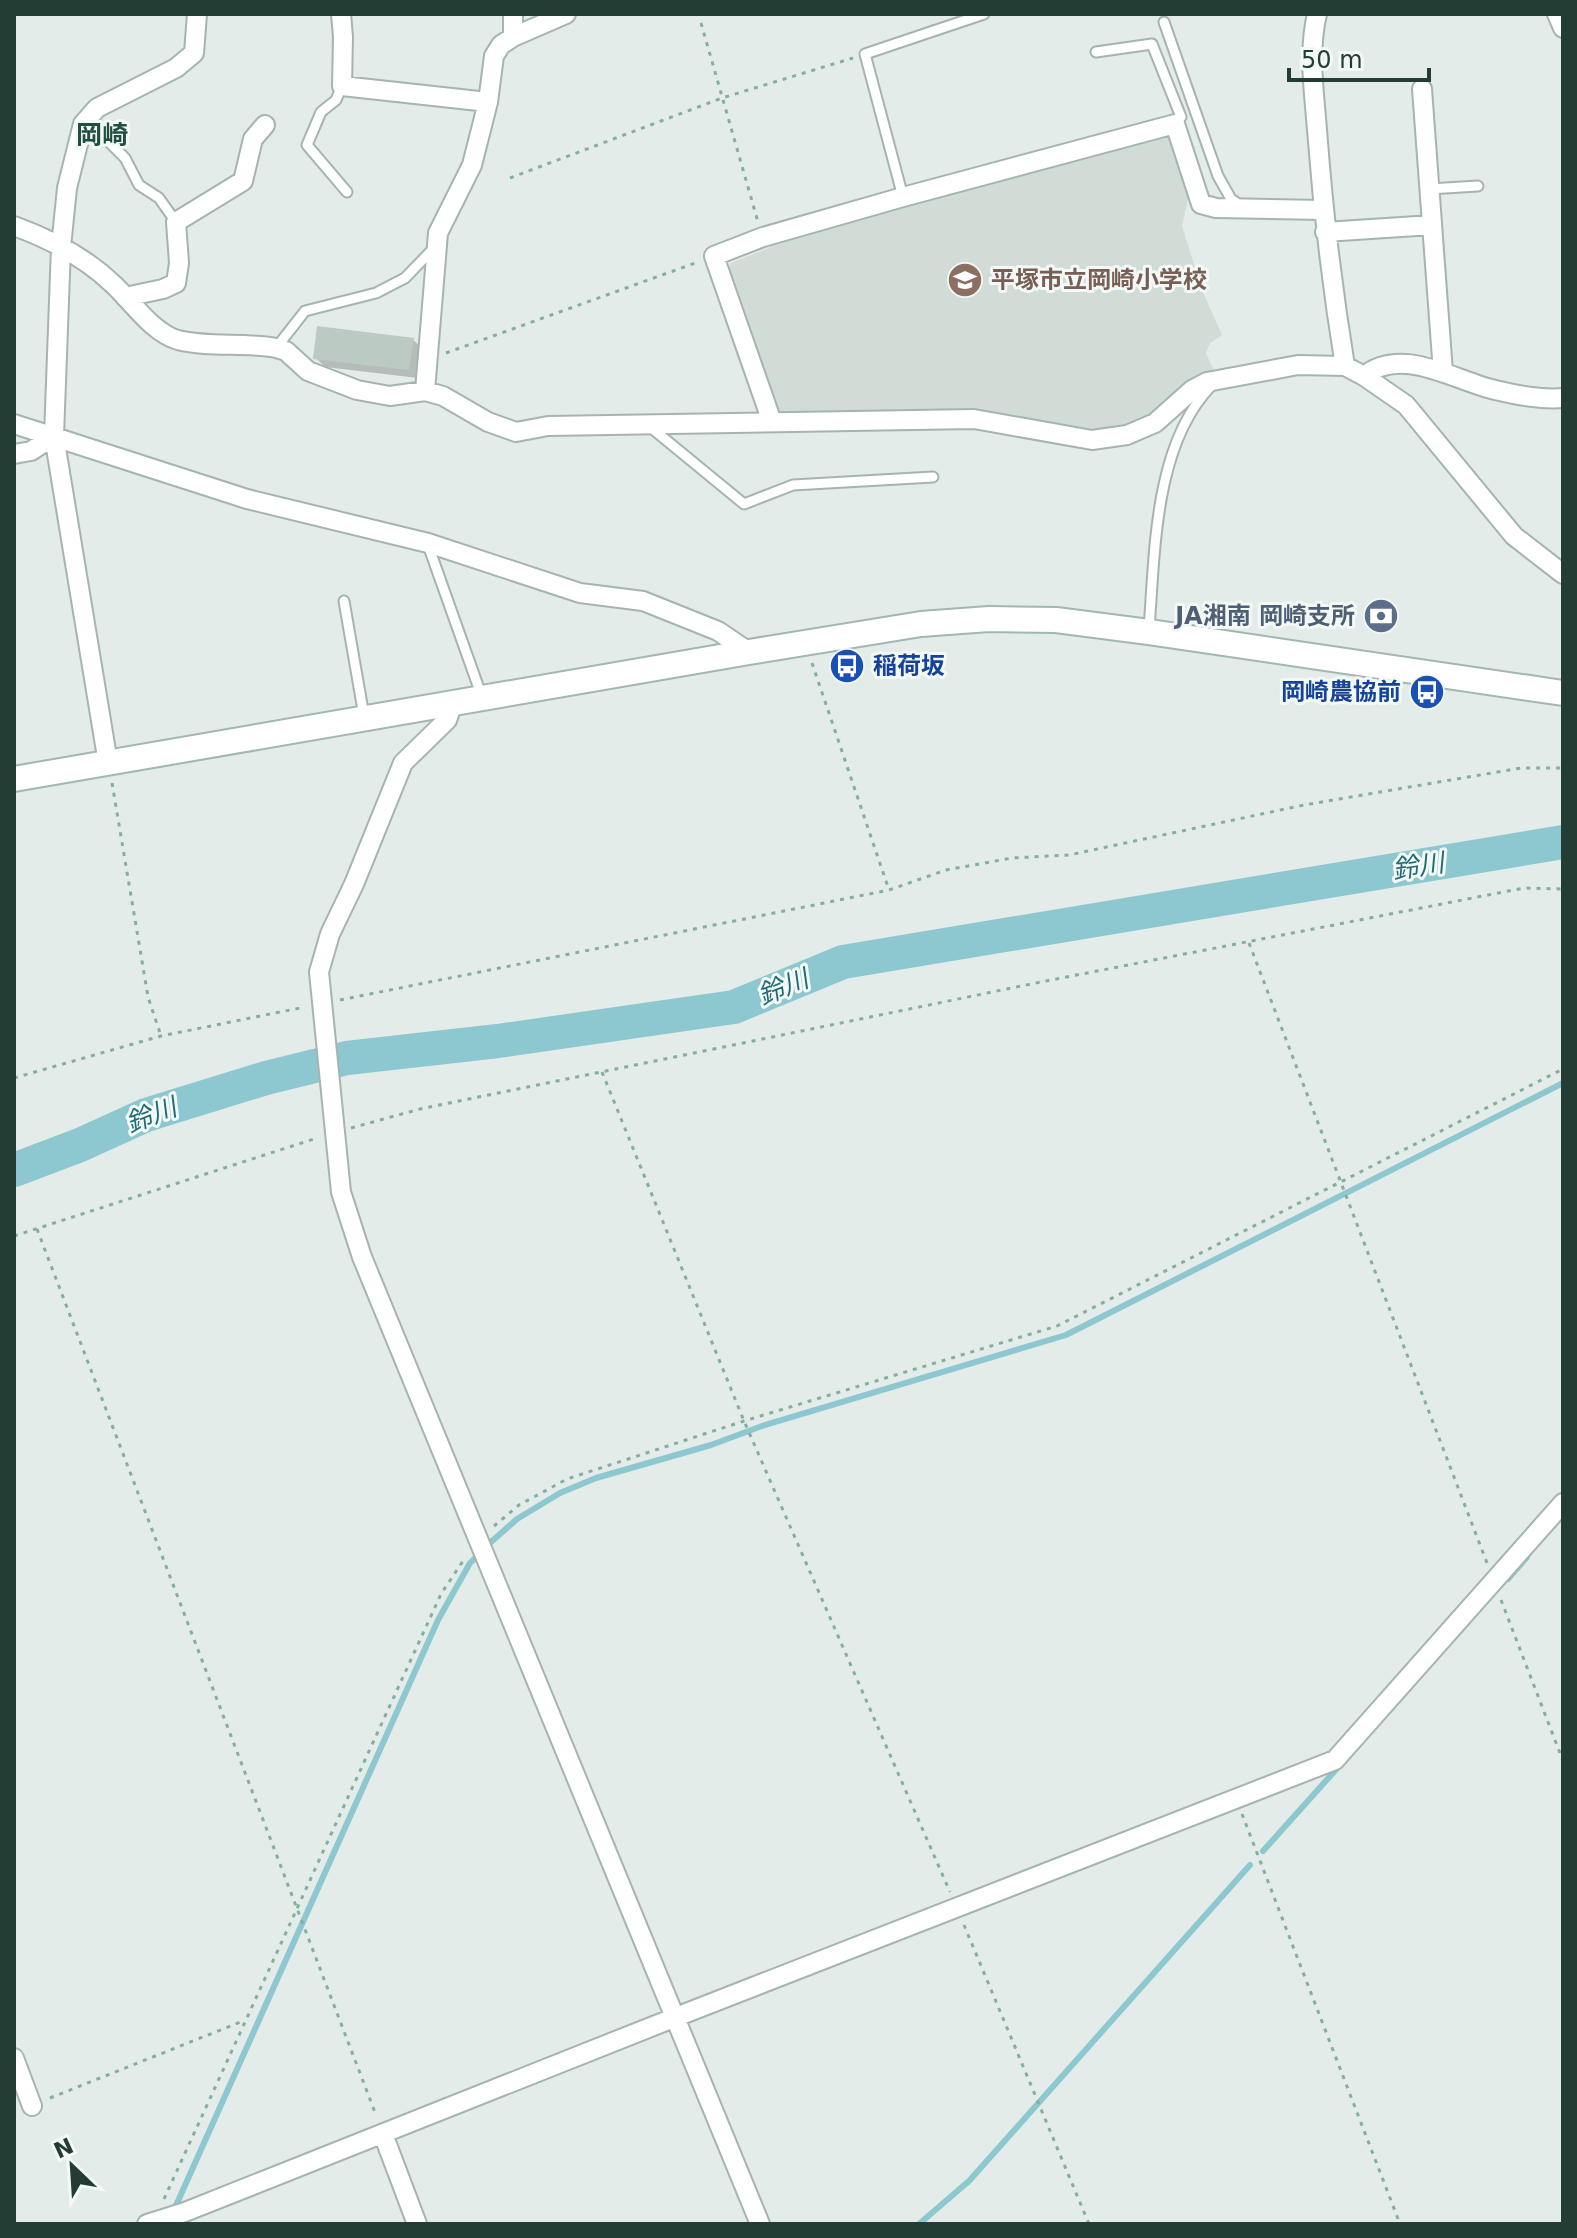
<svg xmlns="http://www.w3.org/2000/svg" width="1577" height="2238" font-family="'DejaVu Sans','Noto Sans JP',sans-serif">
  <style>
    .built { fill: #d1dcd7 }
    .shadow { fill: #0003 }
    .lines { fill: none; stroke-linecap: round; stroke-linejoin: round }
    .stream { stroke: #8dc7cf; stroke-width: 6 }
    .river { stroke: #8dc7cf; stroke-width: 34 }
    .building { fill: #bbcac3 }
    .lane-casing { stroke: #a6b4af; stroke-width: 13 }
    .street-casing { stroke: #a6b4af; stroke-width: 22 }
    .secondary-casing { stroke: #a2b7af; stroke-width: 28 }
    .path { stroke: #85aea0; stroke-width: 3; stroke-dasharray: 4 6; stroke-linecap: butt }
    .lane { stroke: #fff; stroke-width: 9 }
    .street { stroke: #fff; stroke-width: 18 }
    .secondary { stroke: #fff; stroke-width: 24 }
    .labels { text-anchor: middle; stroke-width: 6; stroke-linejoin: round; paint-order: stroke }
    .education-label { font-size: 24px; font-weight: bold; fill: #785e54; stroke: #f3f9f6; text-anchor: start }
    .service-label { font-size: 24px; font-weight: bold; fill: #4e5e75; stroke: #f3f9f6; text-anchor: end }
    .transit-label { font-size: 24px; font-weight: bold; fill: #164399; stroke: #f3f9f6; text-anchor: start }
    .neighbourhood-label { font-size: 26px; font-weight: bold; fill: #204e41; stroke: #f3f9f6 }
    .water-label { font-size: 26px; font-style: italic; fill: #206b76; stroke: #f3f9f6 }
  </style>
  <rect width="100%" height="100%" fill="#e3ece8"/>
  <path class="built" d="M1171,133L1192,182L1182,226L1202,290L1222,335L1210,343L1206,353L1214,371L1189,382L1150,416L1127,426L1087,429L981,410L785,413L779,410L728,269L731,263L769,248L776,235Z"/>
  <path class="shadow" d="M413,340L423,349L418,378L325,367L316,358Z"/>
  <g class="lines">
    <path class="stream" d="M1508,1579L1527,1557
      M1263,1851L1341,1764
      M174,2210L438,1620L470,1563L491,1542L517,1519L560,1493L596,1478L711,1445L762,1426L1066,1335L1563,1083
      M919,2224L969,2181L1250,1865"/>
    <path class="river" d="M14,1170L80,1145L146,1115L266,1078L347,1058L498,1041L734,1007L843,962L1563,842"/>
  </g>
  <path class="building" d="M317,326L414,338L409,370L313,359Z"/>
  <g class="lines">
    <g class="lane-casing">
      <path id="lane" d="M1164,22L1218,176L1231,199L1240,205
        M1096,52L1152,44L1181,117L1175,124
        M342,86L336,100L321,112L307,145L347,192
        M83,124L100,133L125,158L139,185L159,198L176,222
        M1429,189L1478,186
        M903,197L865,54L984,14
        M276,348L305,311L376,293L405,278L435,247
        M649,426L744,504L793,485L933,477
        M428,545L482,697
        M344,601L364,716
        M1149,629C1155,551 1154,444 1212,385"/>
    </g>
    <g class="street-casing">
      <path id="street" d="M341,14L343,37L342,86L488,102
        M1317,14C1308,52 1314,91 1317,130C1323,209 1332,287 1345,366
        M1557,14L1563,28
        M513,37V14
        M1422,89L1443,372
        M14,226C50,239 86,258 114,285C132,302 153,333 178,340C210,348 244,342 276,348L286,351L308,371L357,390L390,396L425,391L443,396L488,422L516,432L548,426L974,419L1092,440L1127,435L1155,423L1192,390L1207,382L1298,365L1345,366L1364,376L1406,405L1514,536L1563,574
        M1325,232L1432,225
        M125,297L163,289L176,283L179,263L176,222L243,181L253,139L265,125
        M1364,376C1402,345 1455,381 1495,390C1517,395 1541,400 1563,398
        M425,391L438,233L472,165L488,102L494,56L501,45L513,37L566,14
        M772,422L714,256L763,237L903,197L1175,124L1201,204L1216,208L1323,210
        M14,424L247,499L428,543L580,593L643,601L718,631L749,652
        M14,454L31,451L54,436
        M453,703L447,720L403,763L354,884L330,934L319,972L341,1192L362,1257L760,2224
        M108,763L54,436L61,247L67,188L83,124L97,108L176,68L194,53L197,14
        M14,2058L32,2106
        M383,2134L417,2224
        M147,2224L185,2212L676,2017L1335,1760L1563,1503"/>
    </g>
    <g class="secondary-casing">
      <path id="secondary" d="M14,779L749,652L921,624L989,619L1056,620L1149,632L1563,693"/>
    </g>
    <path class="path" d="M701,23L758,222
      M510,178L722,98L853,58
      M446,353L698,262
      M812,663L889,890
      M112,783L148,997L161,1036
      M1249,943L1487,1563
      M340,1000L889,890L946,870L1012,858L1069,855L1304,805L1521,768H1563
      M602,1072L744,1421L950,1892
      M14,1078L161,1036L305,1007
      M351,1128L420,1109L1051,980L1524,888L1563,889
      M37,1229L376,2115
      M14,1236L317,1138
      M494,1526L519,1505L567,1479L744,1421L1057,1326L1563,1069
      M1501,1600L1563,1761
      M1242,1814L1400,2224
      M964,1925L1089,2224
      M50,2098L243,2021
      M164,2199L441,1594L465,1558"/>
    <use href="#lane" class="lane"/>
    <use href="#street" class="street"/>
    <use href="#secondary" class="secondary"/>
  </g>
  <defs>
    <g id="school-disc" transform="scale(1.8)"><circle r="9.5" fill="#8d6e63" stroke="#f3f9f6"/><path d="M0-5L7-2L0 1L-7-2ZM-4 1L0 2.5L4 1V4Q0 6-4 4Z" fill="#fff"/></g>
    <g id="bank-disc" transform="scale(1.8)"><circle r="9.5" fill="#5c6f8a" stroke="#f3f9f6"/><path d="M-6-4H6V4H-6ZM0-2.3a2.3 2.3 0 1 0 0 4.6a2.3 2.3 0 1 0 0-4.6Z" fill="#fff"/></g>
    <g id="bus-disc" transform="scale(1.8)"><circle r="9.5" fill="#1a4fb4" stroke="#f3f9f6"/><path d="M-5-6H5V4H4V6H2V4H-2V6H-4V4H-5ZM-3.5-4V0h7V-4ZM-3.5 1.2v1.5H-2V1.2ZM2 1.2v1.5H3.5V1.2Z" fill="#fff"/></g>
  </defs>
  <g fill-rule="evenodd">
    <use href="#school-disc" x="965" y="280"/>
    <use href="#bank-disc" x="1381" y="616"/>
    <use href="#bus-disc" x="847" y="666"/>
    <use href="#bus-disc" x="1427" y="692"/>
  </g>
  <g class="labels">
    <g class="education-label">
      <text x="991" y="288">平塚市立岡崎小学校</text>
    </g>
    <g class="service-label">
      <text x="1355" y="624">JA湘南 岡崎支所</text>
    </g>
    <g class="transit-label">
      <text x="873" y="674">稲荷坂</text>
      <text x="1401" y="700" text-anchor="end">岡崎農協前</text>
    </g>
    <g class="neighbourhood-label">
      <text x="102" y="144">岡崎</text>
    </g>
    <g class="water-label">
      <text transform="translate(1418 866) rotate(-9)" y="9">鈴川</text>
      <text transform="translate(783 987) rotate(-22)" y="9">鈴川</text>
      <text transform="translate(151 1115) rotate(-21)" y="9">鈴川</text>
    </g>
  </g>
  <rect width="1577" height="2238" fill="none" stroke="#233d35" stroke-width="32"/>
  <g transform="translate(72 2166) rotate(335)" stroke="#f3f9f6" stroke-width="6" paint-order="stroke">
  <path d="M0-6L14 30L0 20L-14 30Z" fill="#233d35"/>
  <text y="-12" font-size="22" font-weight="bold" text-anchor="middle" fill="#233d35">N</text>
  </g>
  <path d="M1289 68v12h140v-12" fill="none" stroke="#233d35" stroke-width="4"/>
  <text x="1301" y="68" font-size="24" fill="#233d35" stroke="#f3f9f6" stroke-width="6" paint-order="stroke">50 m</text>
</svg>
